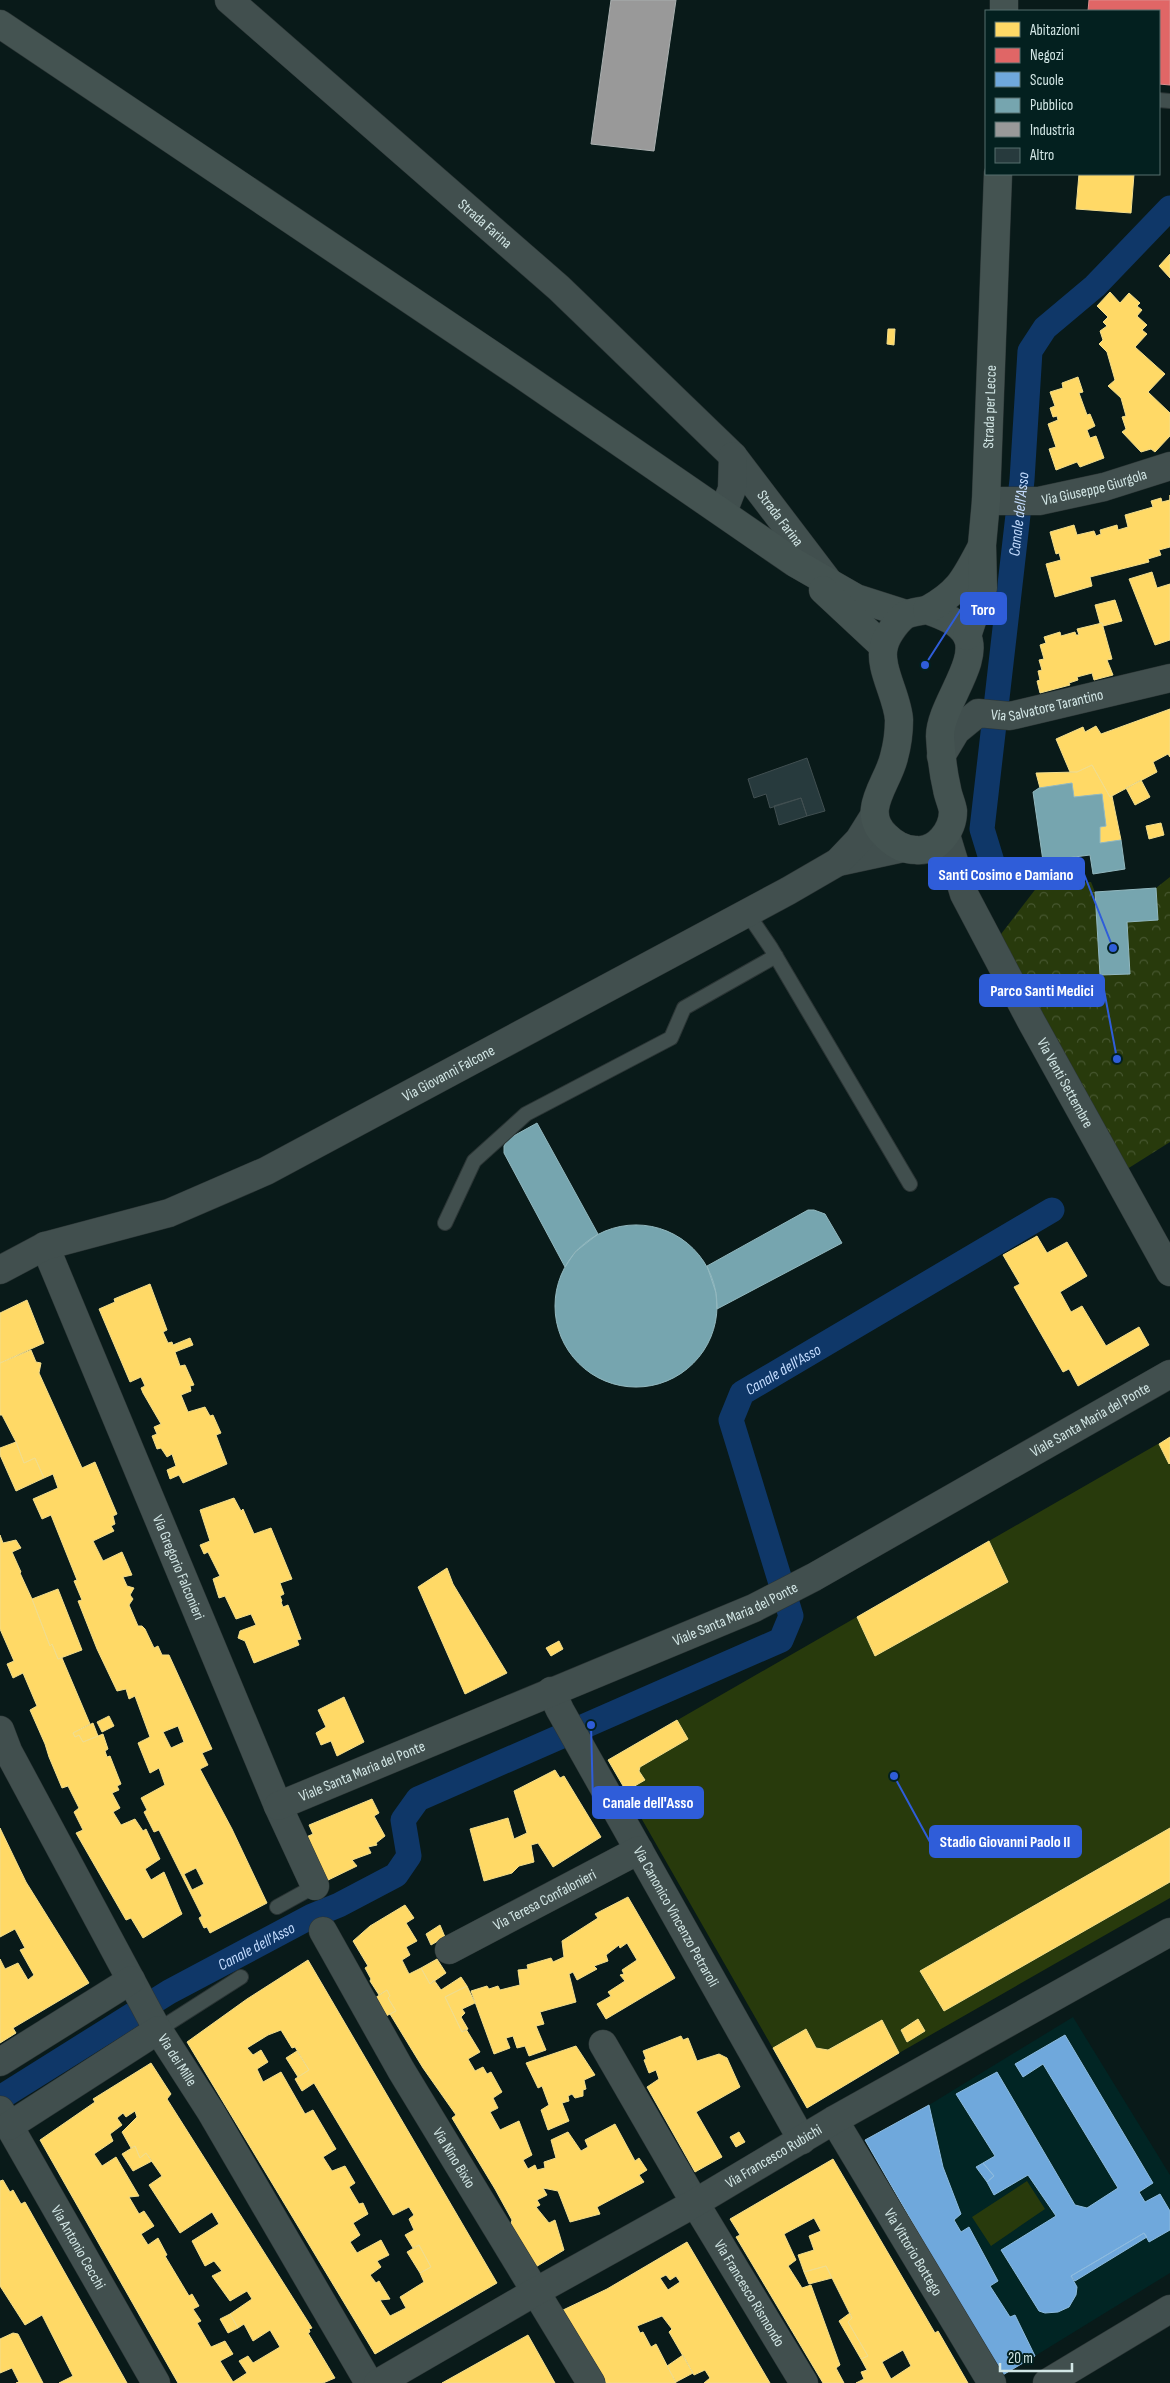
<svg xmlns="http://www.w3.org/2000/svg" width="1170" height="2383" font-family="'Sofia Sans Condensed',sans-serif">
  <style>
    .built { fill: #012524 }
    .green { fill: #283a0c }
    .park { fill: url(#park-crowns) }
    .homes { fill: #ffd966; stroke: #f2dd8c; fill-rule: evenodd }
    .shops { fill: #e06666; stroke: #dc8c8c }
    .schools { fill: #6fa8dc; stroke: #8dbbdf }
    .public { fill: #76a5af; stroke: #92b8bf }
    .industry { fill: #999; stroke: #aab0b0 }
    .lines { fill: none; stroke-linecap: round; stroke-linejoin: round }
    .canal { stroke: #0f3768; stroke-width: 25 }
    .building { fill: #273a3d; stroke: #414f51 }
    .service-casing { stroke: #2b3535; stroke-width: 16 }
    .minor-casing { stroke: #2b3535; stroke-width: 29 }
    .tertiary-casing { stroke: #2b3535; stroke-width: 29 }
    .secondary-casing { stroke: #2b3535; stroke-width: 29 }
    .service { stroke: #414f4e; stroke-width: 14 }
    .minor { stroke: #414f4e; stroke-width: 28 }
    .tertiary { stroke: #414f4e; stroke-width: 28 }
    .secondary { stroke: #445351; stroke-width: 28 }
    .labels { text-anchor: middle; stroke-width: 5; stroke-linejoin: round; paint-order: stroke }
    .street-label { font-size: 15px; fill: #d2e6e5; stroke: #03201f }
    .water-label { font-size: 16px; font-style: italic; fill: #c4dcfe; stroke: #03201f }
    .leader { fill: none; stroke: #2f5dd9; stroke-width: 2 }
    .callout-dot { fill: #2f5dd9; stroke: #03201f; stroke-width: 2 }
    .callout { fill: #2f5dd9; stroke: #2f5dd9; stroke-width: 2 }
    .callout-label { font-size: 16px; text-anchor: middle; font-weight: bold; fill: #fff }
  </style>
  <defs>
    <pattern id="park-crowns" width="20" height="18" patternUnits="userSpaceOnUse" patternTransform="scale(1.25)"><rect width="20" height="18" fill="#283a0c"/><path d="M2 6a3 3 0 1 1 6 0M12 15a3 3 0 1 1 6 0" fill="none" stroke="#46562f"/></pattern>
  </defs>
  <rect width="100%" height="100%" fill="#091a19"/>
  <path class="built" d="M1073,2017L1170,2175V2273L1035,2356L1015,2315L1010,2317L990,2286L954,2220V2199L943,2167L929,2105Z"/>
  <path class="green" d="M1170,1437V1898L899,2053L807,2108L608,1760Z
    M1027,2181L1045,2209L991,2246L972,2217Z"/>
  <path class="park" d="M1170,877V1142L1124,1171L998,938L1041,882H1091L1095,892L1100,975L1130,974L1127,922L1158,920L1156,888Z"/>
  <path class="homes" d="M1079,174H1143H1134L1131,213L1076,209Z
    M1170,254V278L1159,266Z
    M1110,292L1120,303L1129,293L1140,303L1137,306L1142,310L1137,316L1147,325L1142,330L1147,334L1135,347L1165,374L1148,392L1170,413V436L1155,452L1151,449L1141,452L1122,432L1126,429L1122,417L1126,416L1121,398L1108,386L1115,380L1107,352L1099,344L1103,340L1100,331L1107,326L1103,322L1108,317L1097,306Z
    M888,329H895L894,345L887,344Z
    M1078,377L1083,392L1079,393L1087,415L1090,414L1095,426L1087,430L1090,438L1096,436L1104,458L1080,467L1077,462L1056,470L1049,449L1056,447L1048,424L1058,420L1057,416L1053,417L1050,408L1055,406L1050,392L1063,388L1062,383Z
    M1170,495V547L1159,550L1161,555L1148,559L1149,562L1090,577L1092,586L1055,597L1046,564L1061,560L1059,553L1056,554L1050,532L1074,525L1077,535L1094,531L1096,536L1101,534L1100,530L1117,525L1118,530L1128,527L1125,515L1153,507L1151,501L1161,498L1162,502L1170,500Z
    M1152,572L1157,588L1170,584V640L1155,645L1129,579Z
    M1115,600L1122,621L1103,626L1102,623H1100L1095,605Z
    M1102,623L1112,659L1107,660L1113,675L1094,680L1092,673L1077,677L1078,680L1069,683L1070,685L1040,693L1037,681L1040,680L1038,671L1042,670L1039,660L1044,659L1040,645L1046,643L1044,637L1060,632L1061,636L1075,632L1076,635H1079L1077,629Z
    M1170,709V757L1168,754L1153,762L1157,772L1110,797L1092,765L1077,772H1070L1056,739L1083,727L1085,732L1096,726L1101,734Z
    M1092,765L1110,797L1112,796L1121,840L1100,843V827L1106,826L1102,794L1074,797L1072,783L1040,788L1036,773L1077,772Z
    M1141,780L1150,797L1135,805L1126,788Z
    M1161,823L1164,835L1149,839L1146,826Z
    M1037,1236L1047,1253L1067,1242L1087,1276L1060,1292L1071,1312L1082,1306L1106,1346L1139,1327L1149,1345L1078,1386L1069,1369L1063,1372L1014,1287L1020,1284L1003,1255Z
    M150,1284L167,1330L163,1332L168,1343L172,1342L173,1345L190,1338L193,1345L175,1352L180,1366L185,1365L194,1385L190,1386L191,1391L181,1395L188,1412L205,1407L210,1416L213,1415L221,1433L216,1435L227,1464L183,1483L179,1475L170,1479L167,1470L176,1466L172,1454L167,1457L161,1448L157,1449L152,1436L157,1434L154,1427L161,1424L143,1393L141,1388L145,1386L141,1377L130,1382L99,1309L115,1302L114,1299Z
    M27,1300L44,1343L0,1363V1313Z
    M31,1350L36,1362L41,1363L39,1373L82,1468L95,1462L117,1514L113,1516L115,1524L111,1526L114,1531L93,1541L103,1561L122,1552L132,1575L123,1577L127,1586L134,1588L130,1595L133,1599L129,1605L138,1626H142L145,1629L154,1648L158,1646L162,1655H169L212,1749L202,1753L208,1765L200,1769L232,1829L267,1903L210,1933L207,1927L204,1928L199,1918L202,1916L159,1830L154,1832L144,1812L147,1810L141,1798L165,1785L159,1768L150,1773L138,1743L150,1737L135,1696L129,1699L126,1689L117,1691L97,1649L78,1601L82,1600L74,1581L77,1580L51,1515L42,1519L33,1499L58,1488L53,1474L44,1478L35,1458L24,1463L16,1442L2,1415H0V1363ZM178,1726L184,1742L171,1748L163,1732ZM196,1868L204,1884L192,1890L184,1874Z
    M1170,1437V1463L1169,1464L1159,1444Z
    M16,1442L24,1463L35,1458L44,1478L16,1491L0,1455V1448Z
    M234,1498L241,1511L243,1509L254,1534L271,1528L292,1579L280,1583L284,1594L280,1596L282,1601L281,1602L283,1607L288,1605L301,1639L297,1640L299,1645L254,1663L245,1641L238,1638L240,1631L256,1625L251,1614L236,1619L225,1596L219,1598L213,1579L220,1576L208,1552L204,1554L200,1545L210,1541L200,1510Z
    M0,1535L3,1543L16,1540L21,1548L12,1552L21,1572L20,1573L32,1599L50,1646L52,1644L58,1659L62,1658L90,1724L73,1733L75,1737L79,1735L83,1742L103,1734L108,1749L105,1751L107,1757L110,1756L121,1784L117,1786L119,1790L112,1793L120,1808L113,1812L121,1825L135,1819L143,1831L146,1829L160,1859L145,1869L151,1880L164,1872L182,1914L143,1938L131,1918L126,1920L76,1833L83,1830L74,1812L79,1808L68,1786L62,1788L49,1757L45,1744L30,1710L37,1706L23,1673L13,1678L7,1664L14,1661L0,1629Z
    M989,1541L1008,1582L875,1656L857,1617Z
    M447,1568L453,1584L507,1673L465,1694L418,1587Z
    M58,1589L82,1650L58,1659L52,1644L50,1646L32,1599Z
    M559,1641L563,1649L551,1656L546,1648Z
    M344,1697L364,1742L337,1756L331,1741L321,1745L316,1733L326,1727L318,1710Z
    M109,1716L114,1726L102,1732L97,1722Z
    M677,1720L688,1739L640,1767L639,1771L645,1780L626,1791L608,1760Z
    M93,1723L98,1736L83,1742L79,1735L75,1737L73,1733Z
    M555,1770L560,1778L564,1776L601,1837L553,1867L538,1843L531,1845L534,1862L519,1866L512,1873L484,1881L470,1829L508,1818L514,1839L527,1833L514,1791Z
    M372,1799L379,1813L374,1816L385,1836L376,1843L377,1845L368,1847L371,1853L352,1860L357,1866L322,1883L304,1838L313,1834L309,1825Z
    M0,1828L26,1882L89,1983L13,2028L16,2033L0,2043V1959L5,1969L18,1963L28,1980L34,1975L20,1950L25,1948L15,1929L0,1937Z
    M1170,1828V1882L944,2011L920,1971Z
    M628,1897L675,1978L606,2019L597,2004L611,1996L608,1992L625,1981L620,1975L624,1974L622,1970L637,1960L627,1943L620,1948L619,1945L606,1955L608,1961L594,1966L597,1969L577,1980L573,1972L569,1974L576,2002L540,2012L544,2024L536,2026L546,2050L529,2056L525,2046L517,2048L513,2036L506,2038L510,2048L494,2054L471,1991L487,1986L489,1989L498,1986L500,1990L520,1985L518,1970L528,1969L527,1965L551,1958L553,1962L564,1957L562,1941L598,1918L595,1914Z
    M405,1905L414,1918L406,1923L417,1941L406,1947L410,1955L402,1960L409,1974L421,1968L430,1984L434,1980L441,1990L461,1977L467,1986L445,1997L462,2032L466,2029L480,2052L468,2059L475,2071L483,2067L487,2074L491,2072L502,2092L493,2098L498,2108L490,2112L500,2130L519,2121L532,2155L523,2160L528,2169L535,2165L537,2170L545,2168L544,2162L556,2158L551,2140L568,2132L581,2151L588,2147L585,2140L615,2124L635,2161L639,2158L647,2170L639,2175L644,2182L597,2207L600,2214L570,2222L558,2191L543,2188L547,2195L537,2200L540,2205L536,2207L549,2223L555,2220L564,2250L534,2268L510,2226L512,2220L495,2189L452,2118L456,2115L423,2068L390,2014L396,2011L388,1998L390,1996L387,1990L379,1995L370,1981L371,1979L365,1968L368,1966L353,1941L370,1926Z
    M440,1925L445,1937L431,1945L426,1934Z
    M437,1959L446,1973L430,1984L421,1968Z
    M308,1960L497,2283L375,2354L187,2042L247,1999ZM281,2030L292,2048L295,2047L309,2070L295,2079L302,2091L314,2083L393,2215L409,2207L414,2215L409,2219L414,2230L405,2235L413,2248L419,2245L431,2267L420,2273L424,2282L400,2297L406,2308L390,2316L380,2300L390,2299L379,2281L376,2283L370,2275L381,2267L377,2261L389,2255L381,2240L357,2253L350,2242L360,2235L353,2223L368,2214L363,2203L359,2204L349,2187L355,2183L345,2166L332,2171L323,2157L336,2149L313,2110L305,2114L281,2072L263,2082L257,2069L268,2062L261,2050L253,2055L247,2048L268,2035Z
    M467,1986L475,2003L462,2009L465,2013L461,2017L468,2029L462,2032L445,1997Z
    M387,1990L390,1996L388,1998L396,2011L386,2016L375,1998Z
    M918,2019L925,2031L907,2042L901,2030Z
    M882,2020L899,2053L807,2108L773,2048L806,2029L816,2048L828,2050Z
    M681,2036L683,2040L688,2038L697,2061L719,2054L727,2058L740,2087L696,2112L722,2157L695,2172L647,2087L659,2079L656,2070L649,2073L644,2060L646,2059L643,2051Z
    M576,2046L595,2075L584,2080L586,2089L583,2090V2096L575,2098L572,2094L568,2096L569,2101L562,2103L569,2121L548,2130L541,2110L549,2105L542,2086L538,2088L526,2063Z
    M297,2051L309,2070L298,2077L286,2058Z
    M151,2063L171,2094L167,2099L312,2328L309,2329L310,2332L308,2333L335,2378L323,2383H178L40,2140L95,2102L93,2099ZM135,2111L137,2117L122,2132L131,2148L135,2146L140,2158L146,2153L162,2176L149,2185L180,2233L212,2212L219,2224L192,2241L205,2266L214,2261L222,2271L212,2276L230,2301L247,2291L252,2299L230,2314L238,2328L244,2324L253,2341L270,2330L280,2347L253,2363L248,2356L239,2361L247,2373L233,2382L220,2361L233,2354L225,2341L211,2347L197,2323L201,2321L193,2309L199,2306L192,2294L189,2296L165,2256L167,2255L158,2238L148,2245L141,2234L154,2226L144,2211L139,2214L129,2197L139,2196L116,2157L102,2166L94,2154L113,2141L110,2134L122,2125L117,2118L123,2113L126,2117Z
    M739,2132L745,2142L736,2147L730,2137Z
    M135,2146L140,2158L146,2153L152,2161L133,2171L122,2154Z
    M833,2159L935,2333L938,2331L968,2383H856L864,2379L861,2372L867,2370L861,2359L868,2356L848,2322L852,2318L826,2266L804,2272L798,2255L814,2250L809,2236L821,2231L814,2218L784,2234L796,2260L788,2266L802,2288L811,2285L840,2365L836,2368L844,2383H823L736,2237L740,2235L730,2219ZM903,2350L911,2366L891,2379L882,2362Z
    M3,2180L10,2192L13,2190L21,2204L25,2202L127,2383H59L73,2376L42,2315L25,2325L0,2286V2181Z
    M687,2242L770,2383H704L710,2378L705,2370L694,2375L669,2332L672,2329L662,2316L637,2326L640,2333L643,2332L651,2347L656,2344L676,2383H606L592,2357L588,2359L561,2311L607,2289ZM666,2275L670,2280L676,2276L680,2282L668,2290L660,2278Z
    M419,2245L431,2267L420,2273L407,2252Z
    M826,2266L832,2278L809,2284L804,2272Z
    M850,2313L852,2318L848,2322L868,2356L861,2359L839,2321Z
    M230,2314L238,2328L228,2333L220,2319Z
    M13,2333L18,2334L43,2383H16L19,2382L12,2368L0,2373V2339Z
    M528,2335L555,2383H442Z
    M683,2355L693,2373L676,2382L667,2366Z"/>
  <path class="shops" d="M1089,0H1170V85L1159,84V11H1088Z"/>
  <path class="schools" d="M1065,2035L1153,2183L1139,2192L1145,2202L1160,2194L1170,2211V2230L1149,2242L1144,2233L1071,2276L1077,2287L1076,2295L1069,2307L1058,2312L1045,2313L1039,2311L1001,2250L1056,2216L1028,2175L994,2195L987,2182L994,2176L983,2163L995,2156L956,2094L997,2072L1075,2205L1087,2208L1118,2188L1043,2064L1023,2077L1015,2064Z
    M929,2105L943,2167L961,2214L954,2220L961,2232L969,2227L998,2281L990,2286L1010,2317L1015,2315L1035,2356L1001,2376L865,2140Z
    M983,2163L994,2176L987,2182L976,2167Z
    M1144,2233L1147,2237L1075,2281L1071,2276Z"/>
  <path class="public" d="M1072,783L1074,797L1102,794L1106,826L1100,827V843L1121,840L1125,869L1093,874L1090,855L1043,861L1033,792L1039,788Z
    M1156,888L1158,920L1127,922L1130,974L1100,975L1095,892Z
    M537,1123L598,1234L575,1252L565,1267L504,1153V1146L508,1139Z
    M808,1210H814L825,1214L842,1243L717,1309L716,1293L707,1266Z
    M555 1306a81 81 0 1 1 162 0a81 81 0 1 1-162 0Z"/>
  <path class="industry" d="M611,0H676L654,151L591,144Z"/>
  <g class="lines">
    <g class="canal">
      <path id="s1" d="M996,875L982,829L1022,480L1030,351L1045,328L1095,286L1170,208"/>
      <path id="s2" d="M0,2098L169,1992L312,1916L339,1905L396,1875L409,1856L403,1820L418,1799L781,1640L791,1616L731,1420L742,1393L1052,1210"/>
    </g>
  </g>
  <path class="building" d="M807,758L825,811L807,816L801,798L770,808L766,794L754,798L748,779Z
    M801,798L807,816L779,825L774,806Z"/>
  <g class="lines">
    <g class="service-casing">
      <path id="service" d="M1159,100L1170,101
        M748,914L771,948L910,1184
        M445,1223L474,1161L526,1114L671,1038L684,1008L776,956
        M277,1907L315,1886
        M158,2030L241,1977"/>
    </g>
    <g class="minor-casing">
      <g id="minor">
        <path id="s3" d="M229,0L559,288L733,456L828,581"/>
        <path id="s4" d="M986,501H1039L1104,487L1170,466"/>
        <path d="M723,512L732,489L733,456"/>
        <path id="s5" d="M941,756L956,731L978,713L1010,716L1170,678"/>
        <path d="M838,862L903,848"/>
        <path id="s6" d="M45,1246L278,1806L315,1886"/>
        <path id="s7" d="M0,1270L45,1246L169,1213L266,1171L788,891L838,862L859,840L874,816"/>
        <path id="s8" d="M551,1691L560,1710L802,2140"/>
        <path id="s9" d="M0,1730L8,1751L155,2025L211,2112L369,2383"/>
        <path id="s10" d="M278,1806L754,1608L814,1577L1170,1374"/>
        <path id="s11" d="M323,1931L401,2070L591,2383"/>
        <path id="s12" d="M449,1950L639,1850"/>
        <path id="s13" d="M603,2044L695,2203L804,2383"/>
        <path d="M0,2062L131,1980"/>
        <path id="s14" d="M0,2110L156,2383"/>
        <path id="s15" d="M834,2120L992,2383"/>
        <path d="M9,2126L158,2030"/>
        <path id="s16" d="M378,2383L535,2292L695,2203L834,2120L1170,1932"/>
      </g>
    </g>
    <g class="tertiary-casing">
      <g id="tertiary">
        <path id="s17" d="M946,835L964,894L1031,1021L1170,1272"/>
        <path d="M1047,2383L1170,2309"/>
      </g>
    </g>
    <g class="secondary-casing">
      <g id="secondary">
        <path d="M1004,11V0"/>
        <path d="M0,24L519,373L795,563L856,598L906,614"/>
        <path d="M823,590L883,646"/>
        <path d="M927,610C941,615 959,621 967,636C980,662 940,706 940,736C941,754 943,772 947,789C948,796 952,804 953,811C953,830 937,852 916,850C905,850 894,844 886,836C859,811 888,784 894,757C897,746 899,731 899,720C898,697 878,667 884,646C886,636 899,617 908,614C914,612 921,611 927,610Z"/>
        <path d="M927,610C959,592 964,580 981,548"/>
        <path id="s18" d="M967,636L983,588L982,545L986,501L998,174"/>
      </g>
    </g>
    <use href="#service" class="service"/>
    <use href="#minor" class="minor"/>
    <use href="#tertiary" class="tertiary"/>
    <use href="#secondary" class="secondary"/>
  </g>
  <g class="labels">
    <g class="street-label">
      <text dy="5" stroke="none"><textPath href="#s3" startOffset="340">Strada Farina</textPath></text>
      <text dy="5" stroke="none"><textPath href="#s18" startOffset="232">Strada per Lecce</textPath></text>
      <text dy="5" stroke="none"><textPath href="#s4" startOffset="110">Via Giuseppe Giurgola</textPath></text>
      <text dy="5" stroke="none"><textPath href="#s3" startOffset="758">Strada Farina</textPath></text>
      <text dy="5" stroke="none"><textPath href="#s5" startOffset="128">Via Salvatore Tarantino</textPath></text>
      <text dy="5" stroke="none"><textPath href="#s7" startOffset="492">Via Giovanni Falcone</textPath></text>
      <text dy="5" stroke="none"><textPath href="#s17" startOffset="276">Via Venti Settembre</textPath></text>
      <text dy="5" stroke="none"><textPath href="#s10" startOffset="901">Viale Santa Maria del Ponte</textPath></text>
      <text dy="5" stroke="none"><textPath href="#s6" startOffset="348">Via Gregorio Falconieri</textPath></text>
      <text dy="5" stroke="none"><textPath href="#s10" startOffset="496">Viale Santa Maria del Ponte</textPath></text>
      <text dy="5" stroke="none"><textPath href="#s10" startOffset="91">Viale Santa Maria del Ponte</textPath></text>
      <text dy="5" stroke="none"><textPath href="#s12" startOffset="108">Via Teresa Confalonieri</textPath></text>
      <text dy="5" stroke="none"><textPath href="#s8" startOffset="258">Via Canonico Vincenzo Petraroli</textPath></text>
      <text dy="5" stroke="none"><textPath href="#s9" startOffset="375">Via dei Mille</textPath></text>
      <text dy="5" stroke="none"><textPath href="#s16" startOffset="456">Via Francesco Rubichi</textPath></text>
      <text dy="5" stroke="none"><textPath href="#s11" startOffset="262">Via Nino Bixio</textPath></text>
      <text dy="5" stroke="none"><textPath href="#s14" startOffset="158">Via Antonio Cecchi</textPath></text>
      <text dy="5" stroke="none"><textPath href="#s15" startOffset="154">Via Vittorio Bottego</textPath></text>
      <text dy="5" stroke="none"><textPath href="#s13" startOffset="289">Via Francesco Rismondo</textPath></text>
    </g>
    <g class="water-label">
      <text dy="6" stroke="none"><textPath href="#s1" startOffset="365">Canale dell'Asso</textPath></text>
      <text dy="6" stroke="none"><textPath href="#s2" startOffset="1244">Canale dell'Asso</textPath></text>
      <text dy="6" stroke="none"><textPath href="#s2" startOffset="298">Canale dell'Asso</textPath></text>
    </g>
  </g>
  <path class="leader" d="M925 665L961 609M1113 948L1084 874M1117 1059L1104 990M591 1725L593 1802M894 1776L930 1842"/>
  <g class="callout-dot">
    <circle cx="925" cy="665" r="5"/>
    <circle cx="1113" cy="948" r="5"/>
    <circle cx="1117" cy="1059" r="5"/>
    <circle cx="591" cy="1725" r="5"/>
    <circle cx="894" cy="1776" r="5"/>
  </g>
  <g class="callout">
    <rect x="961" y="593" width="45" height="31" rx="5"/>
    <rect x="929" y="858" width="155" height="31" rx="5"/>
    <rect x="980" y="975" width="124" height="31" rx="5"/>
    <rect x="593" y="1787" width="110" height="31" rx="5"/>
    <rect x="930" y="1826" width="151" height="31" rx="5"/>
  </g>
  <g class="callout-label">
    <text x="983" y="615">Toro</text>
    <text x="1006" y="880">Santi Cosimo e Damiano</text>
    <text x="1042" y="996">Parco Santi Medici</text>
    <text x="648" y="1808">Canale dell'Asso</text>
    <text x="1005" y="1847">Stadio Giovanni Paolo II</text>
  </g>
  <rect x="985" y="10" width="175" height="165" fill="#03201f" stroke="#566f6e"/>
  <rect x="995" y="22" width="25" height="15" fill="#ffd966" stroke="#566f6e"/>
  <text x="1030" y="35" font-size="15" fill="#d2e6e5">Abitazioni</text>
  <rect x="995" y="48" width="25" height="15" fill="#e06666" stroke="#566f6e"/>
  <text x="1030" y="60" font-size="15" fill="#d2e6e5">Negozi</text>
  <rect x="995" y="72" width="25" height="15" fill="#6fa8dc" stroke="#566f6e"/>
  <text x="1030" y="85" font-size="15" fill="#d2e6e5">Scuole</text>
  <rect x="995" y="98" width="25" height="15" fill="#76a5af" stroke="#566f6e"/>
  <text x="1030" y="110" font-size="15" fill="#d2e6e5">Pubblico</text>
  <rect x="995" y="122" width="25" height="15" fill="#999999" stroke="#566f6e"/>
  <text x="1030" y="135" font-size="15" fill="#d2e6e5">Industria</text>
  <rect x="995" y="148" width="25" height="15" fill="#273a3d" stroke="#566f6e"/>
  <text x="1030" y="160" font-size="15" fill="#d2e6e5">Altro</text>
  <path d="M1000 2363v8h72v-8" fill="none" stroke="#d2e6e5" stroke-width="2.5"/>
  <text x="1008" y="2363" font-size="15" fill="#d2e6e5" stroke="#03201f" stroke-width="4" paint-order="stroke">20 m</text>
</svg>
